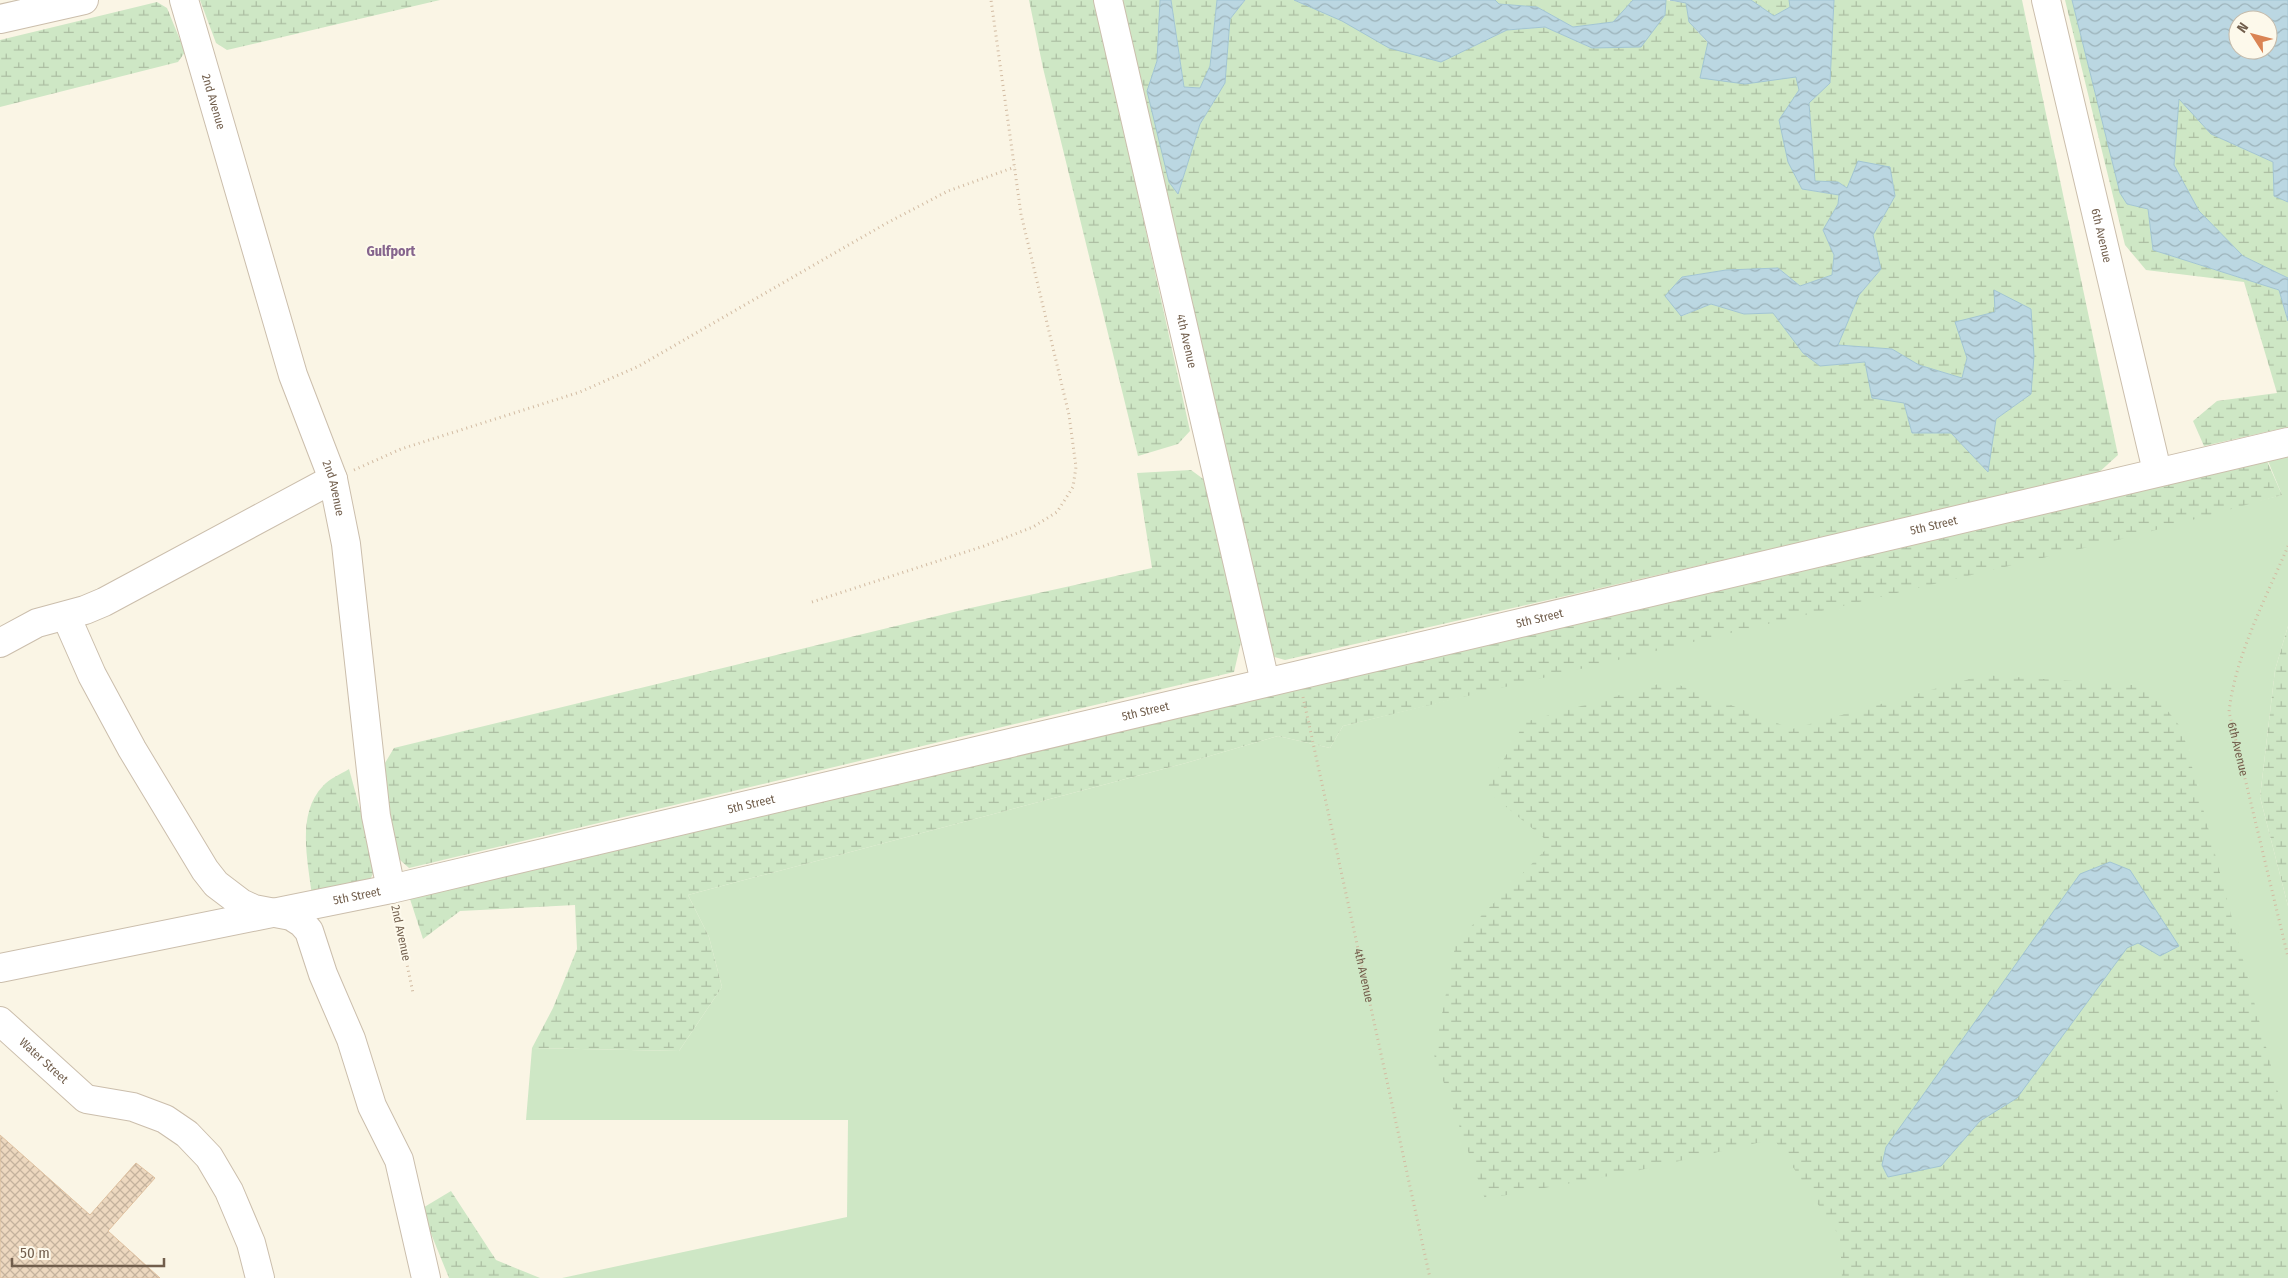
<svg xmlns="http://www.w3.org/2000/svg" width="2288" height="1278" font-family="'Fira Sans Condensed',sans-serif">
  <style>
    .green { fill: #cee7c5 }
    .wetland { fill: url(#wetland-marsh); fill-rule: evenodd }
    .water { fill: url(#water-waves); stroke: #a2c5d3; fill-rule: evenodd }
    .building { fill: url(#building-cross-hatch); stroke: #dfc1a0 }
    .lines { fill: none; stroke-linecap: round; stroke-linejoin: round }
    .minor-casing { stroke: #cbbeac; stroke-width: 30 }
    .path { stroke: #d2bba2; stroke-width: 3; stroke-dasharray: 1 4; stroke-linecap: butt }
    .minor { stroke: #fff; stroke-width: 28 }
    .labels { text-anchor: middle; stroke-width: 4; stroke-linejoin: round; paint-order: stroke }
    .street-label { font-size: 12px; fill: #715e4c; stroke: #fdf9eb }
    .neighbourhood-label { font-size: 14px; font-weight: bold; fill: #85648d; stroke: #fdf9eb }
  </style>
  <defs>
    <pattern id="wetland-marsh" width="20" height="14" patternUnits="userSpaceOnUse" patternTransform="scale(1.25)"><rect width="20" height="14" fill="#cee7c5"/><path d="M1 5h8M5 5V1M11 12h8M15 12V8" fill="none" stroke="#acbea2"/></pattern>
    <pattern id="water-waves" width="16" height="10" patternUnits="userSpaceOnUse" patternTransform="scale(1.25)"><rect width="16" height="10" fill="#bbd7e2"/><path d="M0 5q4-4 8 0t8 0" fill="none" stroke="#9cb2b9"/></pattern>
    <pattern id="building-cross-hatch" width="8" height="8" patternUnits="userSpaceOnUse" patternTransform="scale(1.25)"><rect width="8" height="8" fill="#edd8bf"/><path d="M0 0l8 8M0 8l8-8" fill="none" stroke="#c4b29d"/></pattern>
  </defs>
  <rect width="100%" height="100%" fill="#faf5e5"/>
  <path class="green" d="M2288,457V626L2275,670L2260,797L2288,906V1278H562L847,1217L848,1120H526L532,1048L679,1051L722,987L709,937L688,895L1186,763L1278,736L1330,748L1343,726L2282,495L2268,461Z"/>
  <path class="wetland" d="M200,0H440L227,50L216,43Z
    M1029,0H1095L1190,431L1178,444L1138,456L1043,68Z
    M1118,0H1160L1157,61L1147,91L1178,194L1200,124L1225,83L1230,19L1245,0H1294L1441,62L1507,30L1545,27L1592,48L1665,15L1666,0L1686,3L1689,22L1745,84L1796,76L1800,90L1779,120L1802,189L1839,195L1838,204L1823,230L1834,255L1832,275L1800,286L1778,268L1726,270L1682,277V316L1711,304L1744,314L1773,313L1803,353L1820,366L1865,362L1904,403L1912,433H1951L1987,471L1996,419L2031,394L1995,290V312L1967,358L1962,378L1919,365L1892,349L1838,345L1859,295L1881,269L1873,235L1895,196L1890,167L1847,188L1838,182L1815,181L1809,102L1830,83L1834,0H2022L2118,455L2096,475L1285,660L1267,655Z
    M1171,0H1217L1210,66L1200,88L1184,87Z
    M1495,0H1633L1614,22L1573,27L1537,7L1499,4Z
    M1751,0H1789L1790,7L1774,16Z
    M2065,0H2072L2127,204L2148,209L2153,250L2279,290L2288,321V427L2204,446L2193,421L2217,401L2277,393L2244,282L2146,270L2125,245Z
    M157,2L167,8L185,52L178,62L0,107V40Z
    M2179,98L2211,134L2273,162L2274,195L2288,202V278L2243,256L2199,211L2174,165Z
    M2267,461L2282,495L2134,536L1343,726L1330,748L1278,736L1186,763L688,895L709,937L722,987L679,1051L532,1048L553,1008L577,949L575,905L460,911L423,939L409,896Z
    M1191,470L1206,481L1241,642L1234,672L409,868L391,852L382,768L394,748L966,609L1152,568L1137,473Z
    M2288,626V906L2260,797L2275,670Z
    M1984,675L2148,686L2182,729L2288,1130V1278H1842L1840,1237L1774,1139L1636,1171L1485,1199L1434,1055L1456,942L1551,844L1486,790L1525,722L1669,681L1792,729ZM2130,870L2138,943L2127,948L2017,1098L1980,1121Z
    M349,769L376,867L370,880L312,896C308,861 296,814 323,786C329,779 341,774 349,769Z
    M451,1191L496,1260L540,1278H449L421,1209Z"/>
  <path class="water" d="M1160,0H1171L1184,87L1200,88L1210,66L1217,0H1245L1230,19L1225,83L1200,124L1178,194L1169,182L1147,91L1157,61Z
    M1294,0H1495L1499,4L1537,7L1573,27L1613,22L1633,0H1666L1665,15L1641,47L1592,48L1545,27L1507,30L1441,62L1389,48L1342,21Z
    M1670,0H1751L1774,16L1790,7L1789,0H1834L1830,83L1809,103L1815,181L1838,182L1847,188L1858,161L1890,167L1895,196L1873,235L1881,269L1859,295L1838,345L1892,349L1919,365L1962,378L1967,358L1955,322L1995,312L1994,290L2031,309L2034,356L2031,394L1996,419L1988,472L1951,433H1912L1904,403L1872,398L1865,362L1820,366L1803,353L1773,313L1744,314L1711,304L1681,316L1665,296L1682,277L1726,270L1778,268L1800,286L1832,275L1834,255L1823,230L1838,204L1839,195L1802,189L1788,162L1779,120L1799,90L1796,77L1745,84L1700,78L1708,42L1689,22L1686,3Z
    M2072,0H2288V202L2274,196L2273,162L2211,134L2179,99L2174,165L2199,211L2243,256L2288,278V321L2279,290L2153,250L2148,209L2127,204L2120,193ZM2238,20H2268V50H2238Z
    M2110,862L2130,870L2179,946L2160,956L2138,943L2127,948L2017,1098L1980,1121L1941,1166L1888,1177L1882,1165L1886,1147L2080,874Z"/>
  <path class="building" d="M0,1135L90,1215L136,1163L155,1178L108,1231L160,1278H0Z"/>
  <g class="lines">
    <g class="minor-casing">
      <g id="minor">
        <path id="s3" d="M184,0L293,375L333,479L346,544L376,816L391,889"/>
        <path id="s4" d="M1108,0L1265,682"/>
        <path id="s5" d="M2046,0L2157,471"/>
        <path d="M0,19L84,0"/>
        <path d="M66,616L92,675L132,749L205,870L216,884L241,903L254,909L291,916L302,923L309,931L323,974L351,1039L372,1106L399,1160L426,1278"/>
        <path d="M0,643L37,623L85,610L104,602L333,479"/>
        <path id="s6" d="M0,968L391,889L2288,442"/>
        <path id="s7" d="M0,1021L86,1099L133,1107L165,1119L187,1134L209,1157L229,1191L251,1243L260,1278"/>
      </g>
    </g>
    <g class="path">
      <path d="M354,470L401,449L580,392L639,366L885,224L948,191L1015,167"/>
      <path id="s1" d="M2288,546C2266,598 2235,656 2229,712L2288,957"/>
      <path d="M812,602L984,546L1033,527L1057,512L1073,487L1076,467L1069,415L1021,214L991,0"/>
      <path id="s2" d="M1303,697L1430,1278"/>
      <path d="M396,912L413,993"/>
    </g>
    <use href="#minor" class="minor"/>
  </g>
  <g class="labels">
    <g class="street-label">
      <text dy="4" stroke="none"><textPath href="#s3" startOffset="106">2nd Avenue</textPath></text>
      <text dy="4" stroke="none"><textPath href="#s5" startOffset="242">6th Avenue</textPath></text>
      <text dy="4" stroke="none"><textPath href="#s4" startOffset="350">4th Avenue</textPath></text>
      <text dy="4" stroke="none"><textPath href="#s3" startOffset="511">2nd Avenue</textPath></text>
      <text dy="4" stroke="none"><textPath href="#s6" startOffset="1984">5th Street</textPath></text>
      <text dy="4" stroke="none"><textPath href="#s6" startOffset="1579">5th Street</textPath></text>
      <text dy="4" stroke="none"><textPath href="#s6" startOffset="1174">5th Street</textPath></text>
      <text dy="4" stroke="none"><textPath href="#s1" startOffset="215">6th Avenue</textPath></text>
      <text dy="4" stroke="none"><textPath href="#s6" startOffset="769">5th Street</textPath></text>
      <text dy="4" stroke="none"><textPath href="#s6" startOffset="364">5th Street</textPath></text>
      <text transform="translate(401 933) rotate(78)" y="4">2nd Avenue</text>
      <text dy="4" stroke="none"><textPath href="#s2" startOffset="285">4th Avenue</textPath></text>
      <text dy="4" stroke="none"><textPath href="#s7" startOffset="59">Water Street</textPath></text>
    </g>
    <g class="neighbourhood-label">
      <text x="391" y="256">Gulfport</text>
    </g>
  </g>
  <g transform="translate(2253 35) rotate(306)"><circle r="24" fill="#fdf9eb" stroke="#c5bbab"/>
  <path d="M0-4L9 19L0 12L-9 19Z" fill="#da8454"/>
  <text y="-8" font-size="14" font-weight="bold" text-anchor="middle" fill="#715e4c">N</text>
  </g>
  <path d="M12 1258v8h152v-8" fill="none" stroke="#715e4c" stroke-width="2.5"/>
  <text x="20" y="1258" font-size="15" fill="#715e4c" stroke="#fdf9eb" stroke-width="4" paint-order="stroke">50 m</text>
</svg>
